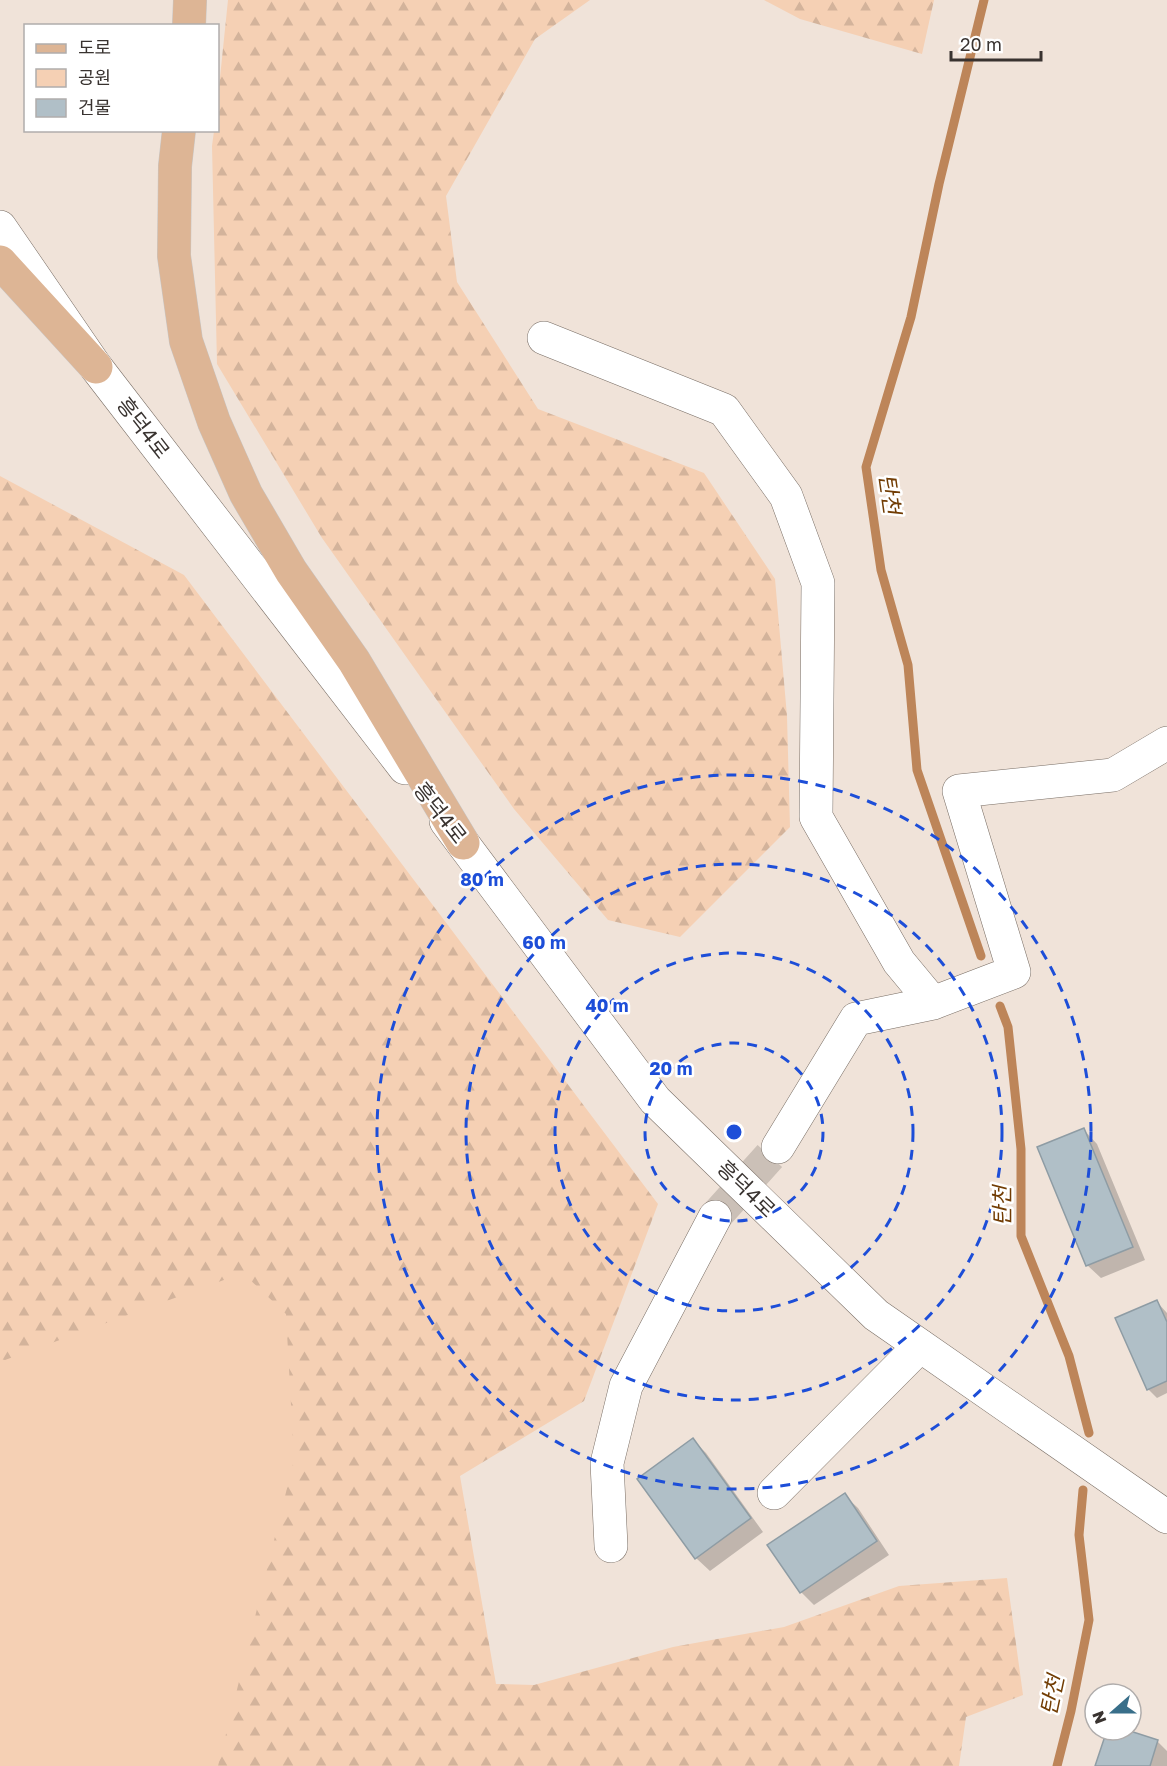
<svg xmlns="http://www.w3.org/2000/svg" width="1167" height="1766" font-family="'Golos Text','Noto Sans KR',sans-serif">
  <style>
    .green { fill: #f5d0b4 }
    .forest { fill: url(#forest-firs) }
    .shadow { fill: #0003 }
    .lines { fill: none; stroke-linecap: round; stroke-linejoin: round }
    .stream { stroke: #bd8559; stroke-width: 9 }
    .building { fill: #b0bfc7; stroke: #8e9ca4; stroke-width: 1.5 }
    .minor-tunnel { stroke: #cbc0b7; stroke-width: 33; stroke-dasharray: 33 16; stroke-linecap: butt }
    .minor-casing { stroke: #786d64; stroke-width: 34 }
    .tertiary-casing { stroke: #786d64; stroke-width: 34 }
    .primary-casing { stroke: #c8c6c5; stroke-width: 34 }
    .minor { stroke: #fff; stroke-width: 33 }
    .tertiary { stroke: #fff; stroke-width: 33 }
    .primary { stroke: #ddb595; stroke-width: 33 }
    .ring { fill: none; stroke: #1d4ed8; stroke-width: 3; stroke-dasharray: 10 8 }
    .labels { text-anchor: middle; stroke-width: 5; stroke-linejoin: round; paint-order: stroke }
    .street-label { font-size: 21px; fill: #393330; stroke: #fff }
    .water-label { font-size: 22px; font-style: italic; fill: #723d04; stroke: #fff }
    .centre { fill: #1d4ed8; stroke: #fff; stroke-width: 3 }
    .ring-label { font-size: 18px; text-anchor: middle; font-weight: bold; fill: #1d4ed8; stroke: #fff; stroke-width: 5; stroke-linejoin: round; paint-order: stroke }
  </style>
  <defs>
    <pattern id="forest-firs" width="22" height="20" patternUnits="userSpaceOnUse" patternTransform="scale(1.5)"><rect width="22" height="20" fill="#f5d0b4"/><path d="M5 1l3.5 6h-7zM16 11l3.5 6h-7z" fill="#d3b39b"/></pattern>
  </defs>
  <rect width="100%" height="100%" fill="#f0e3d9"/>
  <path class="green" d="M301,1225L296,1766H0V1286Z"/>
  <path class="forest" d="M228,0H590L535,39L446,196L457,282L538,409L704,473L775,579L787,716L790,827L680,937L608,920L514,809L322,538L217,364L212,146L214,131L218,130V97Z
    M764,0H934L922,54L800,19Z
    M0,476L184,575L658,1204L584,1401L460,1476L496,1684L534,1685L673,1647L784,1627L899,1586L1007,1578L1023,1695L966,1717L959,1766H218L294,1460L286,1314L243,1273L5,1360L0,1359Z"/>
  <path class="shadow" d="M1084,1130L1097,1144L1145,1260L1101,1278L1087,1265Z
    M1157,1302L1167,1313V1393L1157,1398L1148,1389Z
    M693,1440L706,1453L763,1532L710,1571L696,1558Z
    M844,1495L858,1508L889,1555L814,1605L801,1592Z
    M1109,1730H1122L1157,1741L1167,1751V1766H1097Z"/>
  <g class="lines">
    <path class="stream" d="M981,956L917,770L908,665L881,570L866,467L911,317L939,184L984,0
      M1000,1006L1008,1027L1021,1149V1236L1069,1356L1089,1433
      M1057,1766L1071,1711L1089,1620L1079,1535L1083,1490"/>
  </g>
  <path class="building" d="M1084,1128L1133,1247L1086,1266L1037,1147Z
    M1157,1300L1167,1322V1381L1147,1390L1115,1318Z
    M693,1438L751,1518L695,1559L637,1479Z
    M845,1493L877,1541L800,1593L767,1545Z
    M1107,1730H1127L1158,1740L1150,1766H1095Z"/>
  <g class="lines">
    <path class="minor-tunnel" d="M715,1217L778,1147"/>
    <g class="minor-casing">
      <path id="minor" d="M544,338L724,410L786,496L818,583L816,817L899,962L933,1003
        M778,1147L856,1019L933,1003L1014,972L959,791L1113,775L1167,743
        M774,1493L920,1346
        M611,1546L607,1463L626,1386L715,1217"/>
    </g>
    <g class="tertiary-casing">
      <path id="tertiary" d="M0,227L96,367L405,768
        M446,821L655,1100L876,1315L1167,1517"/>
    </g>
    <g class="primary-casing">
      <path id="primary" d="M189,26L190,0
        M179,130L175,166L174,256L186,341L214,422L246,494L291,571L354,661L463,843
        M0,262L96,367"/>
    </g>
    <use href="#minor" class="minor"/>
    <use href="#tertiary" class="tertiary"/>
    <use href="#primary" class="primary"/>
  </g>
  <g class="ring">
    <circle cx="734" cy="1132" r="89"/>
    <circle cx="734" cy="1132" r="179"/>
    <circle cx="734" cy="1132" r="268"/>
    <circle cx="734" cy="1132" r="357"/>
  </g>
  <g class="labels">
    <g class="street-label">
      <text transform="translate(143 428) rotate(52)" y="7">흥덕4로</text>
      <text transform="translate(440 813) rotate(52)" y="7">흥덕4로</text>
      <text transform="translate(746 1189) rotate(44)" y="7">흥덕4로</text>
    </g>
    <g class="water-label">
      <text transform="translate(890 494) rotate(82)" y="8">탄천</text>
      <text transform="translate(1002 1206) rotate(-90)" y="8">탄천</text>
      <text transform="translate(1052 1695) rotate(-78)" y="8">탄천</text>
    </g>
  </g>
  <circle cx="734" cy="1132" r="9" class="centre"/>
  <g class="ring-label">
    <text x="482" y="886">80 m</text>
    <text x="544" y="949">60 m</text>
    <text x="607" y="1012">40 m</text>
    <text x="671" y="1075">20 m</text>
  </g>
  <rect x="24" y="24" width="195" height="108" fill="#ffffff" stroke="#b0adac" stroke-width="1.5"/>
  <rect x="36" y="44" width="30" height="9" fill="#ddb595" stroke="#b0adac" stroke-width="1.5"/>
  <text x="78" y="54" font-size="18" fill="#393330">도로</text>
  <rect x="36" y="69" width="30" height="18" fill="#f5d0b4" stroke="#b0adac" stroke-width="1.5"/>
  <text x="78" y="84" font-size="18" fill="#393330">공원</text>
  <rect x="36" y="99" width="30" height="18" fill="#b0bfc7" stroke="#b0adac" stroke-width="1.5"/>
  <text x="78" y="114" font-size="18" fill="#393330">건물</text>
  <g transform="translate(1113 1712) rotate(249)"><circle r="28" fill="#ffffff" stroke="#b0adac" stroke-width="1.5"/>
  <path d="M0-4.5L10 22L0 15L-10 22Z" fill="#396f8a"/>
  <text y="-9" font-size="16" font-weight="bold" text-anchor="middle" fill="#393330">N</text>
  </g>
  <path d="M951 51v9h90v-9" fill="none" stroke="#393330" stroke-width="3"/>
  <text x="960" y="51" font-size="18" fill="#393330" stroke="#ffffff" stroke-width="4.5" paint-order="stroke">20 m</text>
</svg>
